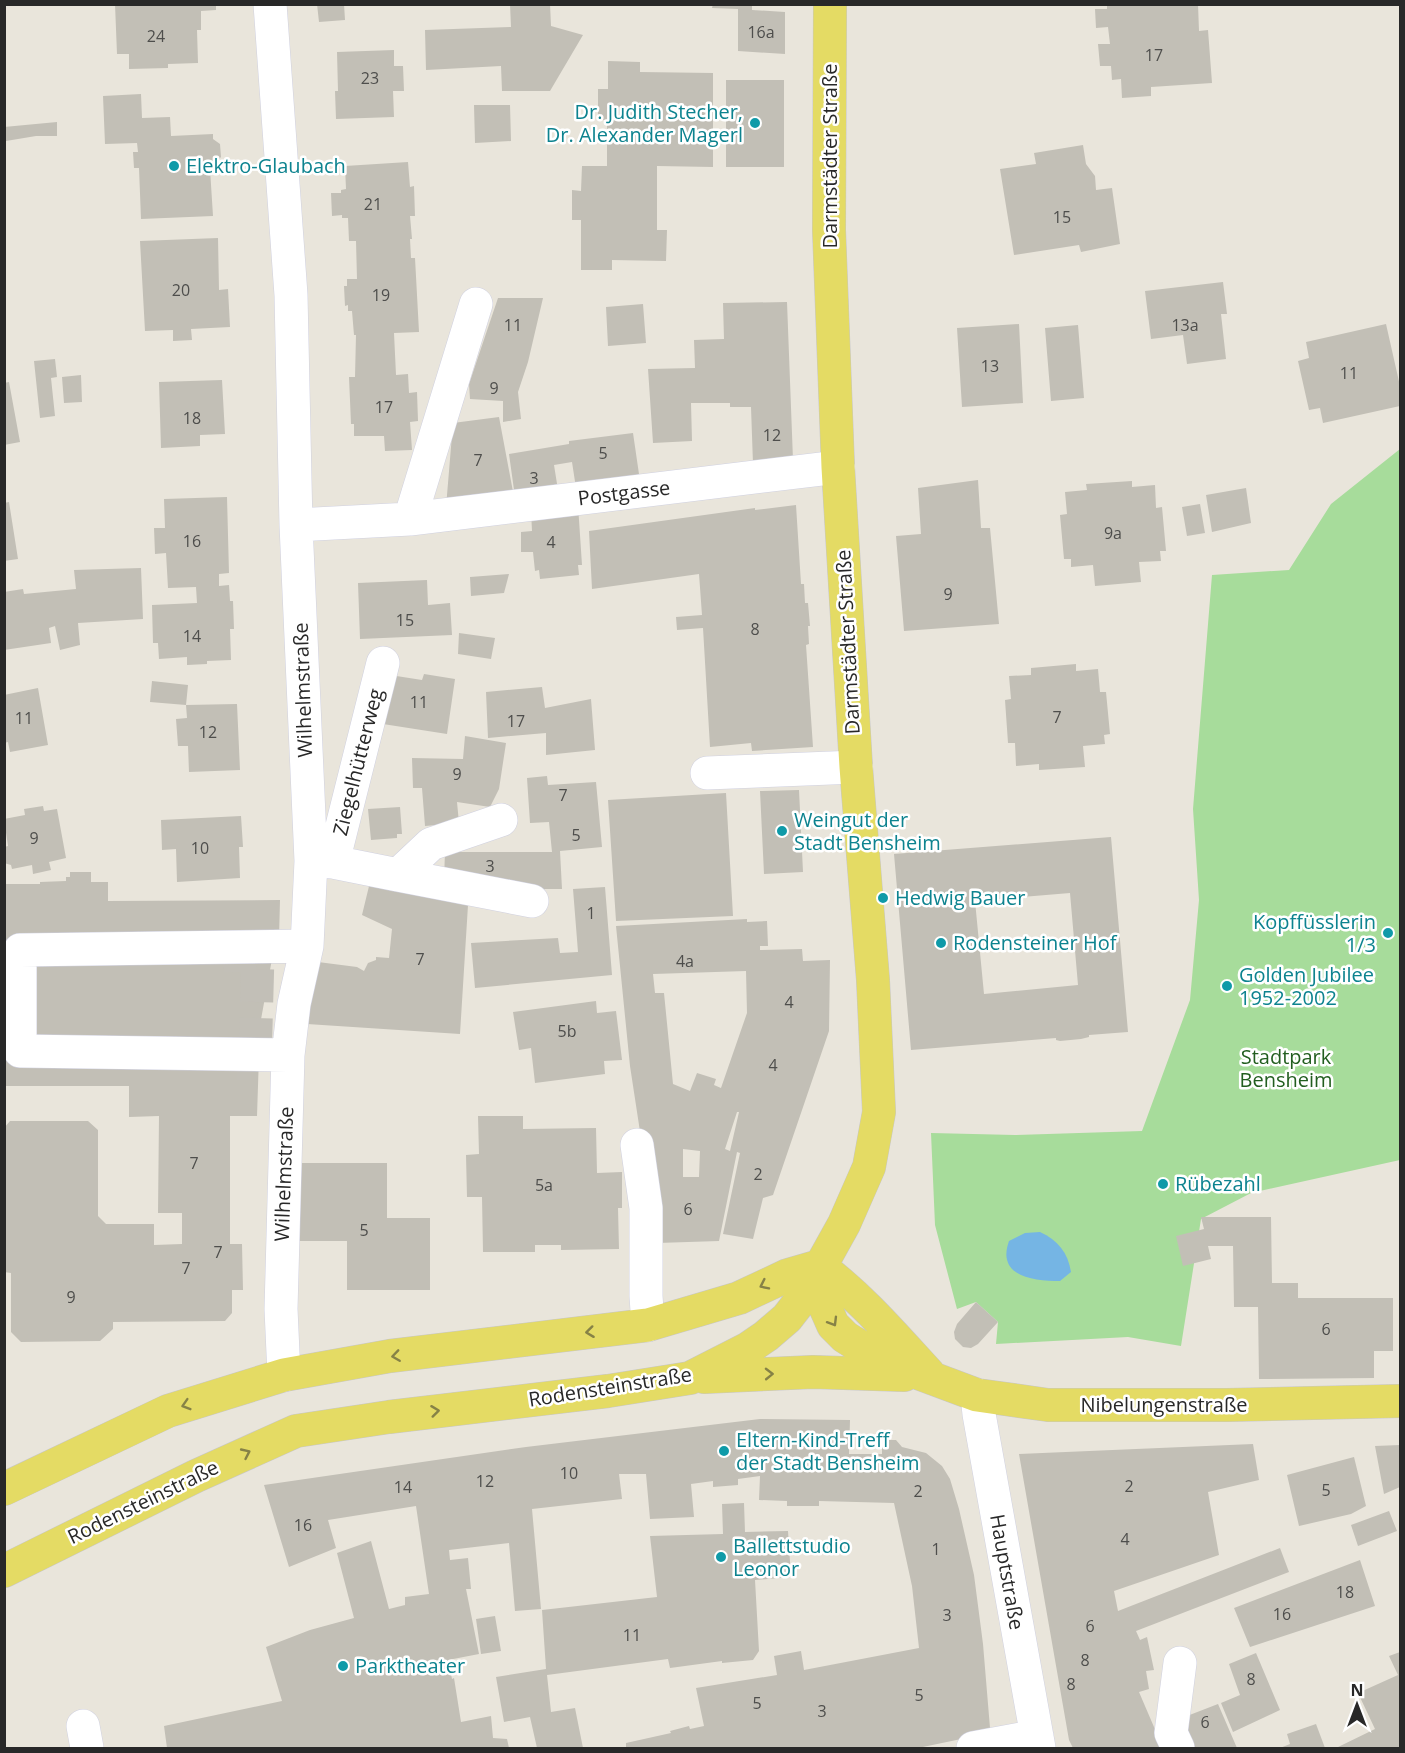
<svg xmlns="http://www.w3.org/2000/svg" width="1405" height="1753" font-family="'Open Sans',sans-serif">
  <style>
    .green { fill: #a7dc9b }
    .water { fill: #75b5e4 }
    .building { fill: #c2bfb6; fill-rule: evenodd }
    .lines { fill: none; stroke-linecap: round; stroke-linejoin: round }
    .minor-tunnel { stroke: #c2bfb7; stroke-width: 33; stroke-dasharray: 33 16; stroke-linecap: butt }
    .minor-casing { stroke: #d0d1e0; stroke-width: 34 }
    .major-casing { stroke: #c7c7c7; stroke-width: 34 }
    .minor { stroke: #fff; stroke-width: 33 }
    .major { stroke: #e4db64; stroke-width: 33 }
    .oneway { stroke: #868246 }
    .culture-dot { fill: #0f9aa8; stroke: #fff; stroke-width: 2 }
    .labels { text-anchor: middle; stroke-width: 5; stroke-linejoin: round; paint-order: stroke }
    .number-label { font-size: 16px; fill: #4e4e4c }
    .culture-label { font-size: 20px; fill: #0d838f; stroke: #fff; text-anchor: start }
    .street-label { font-size: 20px; fill: #282828; stroke: #fff }
    .park-label { font-size: 20px; fill: #225e1f; stroke: #fff }
  </style>
  <rect width="100%" height="100%" fill="#e9e5db"/>
  <path class="green" d="M1400,449V1160L1251,1193L1201,1219L1181,1346L1128,1337L996,1344L998,1322L976,1302L957,1309L935,1225L931,1133L1015,1135L1142,1131L1190,1000L1199,900L1193,809L1212,575L1289,570L1331,504Z"/>
  <path class="water" d="M1040,1232C1058,1240 1068,1253 1071,1272L1060,1281C1034,1281 996,1277 1009,1241L1025,1233Z"/>
  <path class="building" d="M115,4H216V10L201,11V30H197L198,63L168,64V68L129,69V54H117Z
    M317,4H344L345,20L319,22Z
    M510,4H550L551,26L583,35L550,91H502L501,66L426,70L425,30L511,27Z
    M713,4H752V10L785,12V54L738,51V9L712,8Z
    M1107,4H1198L1199,31L1208,30L1212,83L1151,87V96L1122,98L1121,79L1112,80L1111,66H1100L1098,44H1110L1108,27L1096,28L1095,9H1107Z
    M394,50V66H403L404,91H393L394,117L336,119L335,91H338L337,52Z
    M608,61L640,62V72L713,73V167L657,166V230H667L666,261L612,260V270H581V220H572V190L581,191L582,166H607V120H598V89H608Z
    M726,80H784V167H726Z
    M141,94L142,118L170,117L171,136L213,134V139L220,144L221,157L214,164V169H210L213,216L141,219L139,168H134L133,152H138L137,143L105,144L103,96Z
    M474,105H510L511,141L475,143Z
    M57,122V136H36L6,141L4,127Z
    M1083,145L1086,164L1095,176L1096,190L1112,188L1120,244L1081,252L1079,245L1014,255L1000,169L1036,164L1034,153Z
    M408,162L410,187L414,186L415,216H410L412,239H410L411,258H415L419,332L394,333L396,375L408,374L409,393L417,392L418,421L410,422L412,450L385,451L384,436H354V424H351L349,377H355L356,335H354L352,311H348V305L345,306L344,286H347V279H357L356,241H349L348,218H342V215L332,216L331,193H341V190L346,189L345,166Z
    M218,238L219,290L228,289L230,327L191,329L192,340L173,341V330L145,331L140,241Z
    M1223,282L1227,314H1221L1226,359L1187,364L1183,335L1151,339L1145,291Z
    M498,298H543L528,362L518,392L521,419L503,422V401L470,399L469,384Z
    M787,302L793,460L753,464L751,407H730V403H691L692,441L653,443L648,369L695,368L694,340L724,339L723,303Z
    M643,304L646,343L608,346L606,307Z
    M1019,324L1023,403L962,407L957,328Z
    M1386,324L1400,386V406L1323,423L1320,408L1309,410L1298,361L1309,358L1306,342Z
    M1078,325L1084,398L1051,401L1045,328Z
    M55,359L57,377L51,378L55,416L40,418L34,361Z
    M81,375L82,402L64,403L62,377Z
    M222,380L225,434L200,435V446L161,448L159,382Z
    M9,382L20,442L4,445V383Z
    M499,417L514,497L446,507L453,423Z
    M633,433L640,481L576,488L572,462L554,465L558,490L515,497L509,454L569,444V441Z
    M978,480L981,528H990L999,624L904,631L896,536L921,534L918,488Z
    M1132,481V487L1155,485L1156,508L1162,507L1166,551H1160L1161,561L1139,562L1141,582L1095,586L1093,565L1071,567V559H1064L1060,515L1067,514L1065,492L1087,490L1086,484Z
    M1246,488L1251,523L1212,532L1206,495Z
    M227,497L229,573L219,574V586L229,585L230,601H233L234,629H230L231,660L207,661V664L187,665V657L159,659L158,643H153L152,605L197,603L196,587L168,588L166,553L155,554L154,528H165L164,499Z
    M9,502L18,559L4,561V503Z
    M1200,504L1205,533L1187,536L1182,507Z
    M578,505L582,565H578L579,575L540,579L539,570L535,571L533,552H521V532L532,531L531,511Z
    M796,505L801,584H804L805,603H808L810,626H808L809,644L806,645L813,747L752,751L751,743L710,747L703,628L677,630L676,617L702,615L699,574L592,589L589,531L755,508V510Z
    M141,568L143,619L78,623L80,645L60,650L55,626L49,628L51,643L4,650V592L23,589L24,594L76,589L74,570Z
    M509,574L504,593L471,596L470,577Z
    M427,580L428,605L450,603L452,635L360,639L358,583Z
    M459,633L495,638L491,659L458,654Z
    M1076,664V671L1098,669L1100,692H1106L1110,734L1104,735L1105,744L1083,746L1085,767L1039,770V764L1016,766L1015,743H1008L1005,700L1011,699L1009,676L1031,675V668Z
    M424,674L455,679L447,734L383,724L390,675L422,680Z
    M152,681L188,685L186,705L150,702Z
    M542,687L545,708L591,699L595,750L546,755V733L488,738L486,692Z
    M38,688L48,745L10,752L8,742L4,743V695Z
    M237,704L240,770L189,772L188,746H178L176,719L187,718L186,705Z
    M465,736L506,743L499,789L490,807L457,802L459,823L425,826L422,788H413L412,758L463,759Z
    M547,776L548,785L596,782L602,847L560,851L562,889H536L444,879L445,852H552L549,822L530,823L527,778Z
    M799,790L803,872L764,874L760,791Z
    M726,793L733,916L616,921L608,800Z
    M43,806L44,811L57,809L66,858L49,862L51,870L33,874L32,865L12,869L11,865L4,863V847L8,846L4,819L25,815L24,809Z
    M400,807L402,834H397V838L371,840L368,809Z
    M241,816L243,847H239L240,878L177,882L176,849L162,850L161,820Z
    M1111,837L1128,1032L1089,1035V1037L1081,1039L1060,1041L1056,1040V1038L911,1050L894,854ZM1070,893L1078,985L984,994L975,901Z
    M70,872H91V882H108V901L280,900L279,938L272,959L260,1025L257,1116H230V1244H242L243,1290H232V1313L225,1321L113,1322V1329L100,1341L21,1342L11,1332V1273L4,1272V1128L10,1121H88L98,1130V1216L106,1224H154V1245L182,1244V1213H158L159,1116L129,1117V1086H4L5,884H40V882L66,881V877H70Z
    M370,882L468,905L460,1034L307,1024L318,962L357,967L364,971L368,963L376,960V957L389,958L392,929L362,915Z
    M605,887L612,975L475,988L471,943L558,938L560,953L578,952L573,889Z
    M747,919V922L767,921L768,946H760V950L802,949L803,961L830,960L829,1031L773,1195L763,1198L753,1239L723,1234L740,1153L737,1152L719,1241L657,1243L630,1066L616,926ZM746,971L747,1013L721,1088L714,1085L716,1079L697,1073L690,1091L673,1084L664,993H655L653,974ZM737,1112H739L730,1151L725,1149ZM683,1149L700,1151L699,1177H683Z
    M596,1001L597,1013L616,1011L622,1060L604,1061L605,1074L535,1083L531,1048L519,1050L513,1012Z
    M478,1116H523V1129L596,1128L597,1173L622,1172V1208H618L619,1249L561,1250V1245H535V1252H483L482,1197H467L466,1155L479,1154Z
    M298,1163H387V1218H430V1290H347V1241H298Z
    M1201,1217H1271L1272,1283H1298V1298H1393V1351H1374V1378L1259,1379L1258,1307H1234L1233,1246H1208L1211,1259L1183,1266L1176,1236L1204,1229Z
    M976,1302L998,1322L978,1344L971,1348L963,1347L955,1339L954,1332L957,1324Z
    M760,1419L850,1420L849,1454H882V1447L889,1440H896L902,1447L926,1453L942,1466L950,1479L959,1509L974,1575L983,1644L990,1728L966,1738L918,1748H626V1743L671,1733L670,1731L689,1726L690,1729L704,1726L696,1688L777,1675L774,1656L801,1651L804,1670L919,1648L912,1586L894,1503L819,1501V1506H787V1501L759,1500L760,1476L738,1479V1485L713,1487V1481L691,1484L694,1517L650,1519L646,1474H619L622,1499L532,1509L541,1609L515,1611L509,1543L449,1550L450,1560L468,1558L471,1589H466L479,1654L448,1660L452,1679L454,1678L461,1722L491,1716L493,1738L507,1739L509,1748H167L164,1726L282,1701L266,1647L310,1630L354,1618L337,1553L371,1541L389,1609L405,1605V1597L429,1594L416,1506L328,1520L336,1548L289,1567L264,1485L526,1447Z
    M1253,1444L1259,1480L1208,1492L1219,1555L1114,1591L1118,1611L1280,1548L1289,1572L1136,1631L1140,1640L1147,1637L1154,1670L1146,1671L1149,1689L1139,1692L1163,1748H1073L1069,1740L1019,1454Z
    M1400,1445V1487L1384,1494L1375,1446Z
    M1354,1457L1366,1506L1351,1514L1299,1526L1287,1475Z
    M744,1503L745,1532L788,1531L791,1577L755,1580L759,1651L753,1660L722,1663V1661L670,1668L668,1659L547,1675L551,1712L575,1708L583,1748H537L530,1717L504,1722L496,1677L546,1669L542,1610L657,1597L650,1536L723,1534L722,1504Z
    M1389,1511L1397,1531L1358,1546L1351,1525Z
    M1360,1560L1375,1606L1250,1647L1234,1608Z
    M495,1616L501,1651L481,1654L476,1619Z
    M1400,1652V1748H1336L1375,1729L1358,1693L1398,1675L1389,1656Z
    M1256,1653L1280,1710L1233,1732L1221,1703L1240,1695L1229,1664Z
    M1218,1704L1237,1748H1190L1182,1729L1187,1716Z
    M1316,1724L1325,1748H1280L1290,1744L1287,1734Z"/>
  <g class="lines">
    <path class="minor-tunnel" d="M223,956L258,955L255,1063H237"/>
    <g class="minor-casing">
      <path id="minor" d="M270,4L291,295L296,525L311,861L307,946L294,1004L288,1055L281,1309L284,1375
        M410,519L476,304
        M296,525L410,519L838,467
        M707,773L856,767
        M311,861L333,862L398,875L431,844L501,820
        M333,862L383,663
        M398,875L532,901
        M288,1055L20,1051V950L307,946
        M637,1145L646,1208V1296L648,1325
        M977,1395L979,1414L1039,1748
        M83,1726L87,1748
        M973,1748L1037,1736
        M1178,1748L1171,1733L1180,1663"/>
    </g>
    <g class="major-casing">
      <path id="major" d="M819,1266L826,1309L833,1325L845,1337L878,1358L977,1395L1048,1405H1227L1400,1401
        M819,1266C861,1297 894,1336 929,1374
        M704,1377L813,1372L904,1375
        M4,1489L168,1411L284,1375L390,1356L648,1325L739,1298L788,1275L819,1266
        M4,1571L196,1476L296,1431L389,1417L608,1391L690,1378L747,1349L766,1336L787,1318L804,1296L844,1224L869,1167L879,1112L873,980L856,767L838,467L829,230L830,4"/>
    </g>
    <use href="#minor" class="minor"/>
    <use href="#major" class="major"/>
  </g>
  <defs><path id="oneway-chevron" d="M-2-3.5L2.5 0L-2 3.5" fill="none" stroke-width="1.6" stroke-linecap="round" stroke-linejoin="round" transform="scale(1.5)"/></defs>
  <g class="oneway">
    <use href="#oneway-chevron" transform="translate(764 1285) rotate(154)"/>
    <use href="#oneway-chevron" transform="translate(833 1322) rotate(59)"/>
    <use href="#oneway-chevron" transform="translate(590 1332) rotate(173)"/>
    <use href="#oneway-chevron" transform="translate(396 1356) rotate(172)"/>
    <use href="#oneway-chevron" transform="translate(769 1374) rotate(-1)"/>
    <use href="#oneway-chevron" transform="translate(186 1405) rotate(163)"/>
    <use href="#oneway-chevron" transform="translate(435 1411) rotate(-7)"/>
    <use href="#oneway-chevron" transform="translate(246 1453) rotate(-25)"/>
  </g>
  <g class="culture-dot">
    <circle cx="755" cy="123" r="6"/>
    <circle cx="174" cy="166" r="6"/>
    <circle cx="782" cy="831" r="6"/>
    <circle cx="883" cy="898" r="6"/>
    <circle cx="1388" cy="933" r="6"/>
    <circle cx="941" cy="943" r="6"/>
    <circle cx="1227" cy="986" r="6"/>
    <circle cx="1163" cy="1184" r="6"/>
    <circle cx="724" cy="1451" r="6"/>
    <circle cx="721" cy="1557" r="6"/>
    <circle cx="343" cy="1666" r="6"/>
  </g>
  <g class="labels">
    <g class="number-label">
      <text x="761" y="38">16a</text>
      <text x="156" y="42">24</text>
      <text x="1154" y="61">17</text>
      <text x="370" y="84">23</text>
      <text x="373" y="210">21</text>
      <text x="1062" y="223">15</text>
      <text x="181" y="296">20</text>
      <text x="381" y="301">19</text>
      <text x="513" y="331">11</text>
      <text x="1185" y="331">13a</text>
      <text x="990" y="372">13</text>
      <text x="1349" y="379">11</text>
      <text x="494" y="394">9</text>
      <text x="384" y="413">17</text>
      <text x="192" y="424">18</text>
      <text x="772" y="441">12</text>
      <text x="603" y="459">5</text>
      <text x="478" y="466">7</text>
      <text x="534" y="484">3</text>
      <text x="1113" y="539">9a</text>
      <text x="192" y="547">16</text>
      <text x="551" y="548">4</text>
      <text x="948" y="600">9</text>
      <text x="405" y="626">15</text>
      <text x="755" y="635">8</text>
      <text x="192" y="642">14</text>
      <text x="419" y="708">11</text>
      <text x="1057" y="723">7</text>
      <text x="24" y="724">11</text>
      <text x="516" y="727">17</text>
      <text x="208" y="738">12</text>
      <text x="457" y="780">9</text>
      <text x="563" y="801">7</text>
      <text x="576" y="841">5</text>
      <text x="34" y="844">9</text>
      <text x="200" y="854">10</text>
      <text x="490" y="872">3</text>
      <text x="591" y="919">1</text>
      <text x="420" y="965">7</text>
      <text x="685" y="967">4a</text>
      <text x="789" y="1008">4</text>
      <text x="567" y="1037">5b</text>
      <text x="773" y="1071">4</text>
      <text x="194" y="1169">7</text>
      <text x="758" y="1180">2</text>
      <text x="544" y="1191">5a</text>
      <text x="688" y="1215">6</text>
      <text x="364" y="1236">5</text>
      <text x="218" y="1258">7</text>
      <text x="186" y="1274">7</text>
      <text x="71" y="1303">9</text>
      <text x="1326" y="1335">6</text>
      <text x="569" y="1479">10</text>
      <text x="485" y="1487">12</text>
      <text x="1129" y="1492">2</text>
      <text x="403" y="1493">14</text>
      <text x="1326" y="1496">5</text>
      <text x="918" y="1497">2</text>
      <text x="303" y="1531">16</text>
      <text x="1125" y="1545">4</text>
      <text x="936" y="1555">1</text>
      <text x="1345" y="1598">18</text>
      <text x="1282" y="1620">16</text>
      <text x="947" y="1621">3</text>
      <text x="1090" y="1632">6</text>
      <text x="632" y="1641">11</text>
      <text x="1085" y="1666">8</text>
      <text x="1251" y="1685">8</text>
      <text x="1071" y="1690">8</text>
      <text x="919" y="1701">5</text>
      <text x="757" y="1709">5</text>
      <text x="822" y="1717">3</text>
      <text x="1205" y="1728">6</text>
    </g>
    <g class="culture-label">
      <text x="743" y="119" text-anchor="end">Dr. Judith Stecher,<tspan x="743" dy="23">Dr. Alexander Magerl</tspan></text>
      <text x="186" y="173">Elektro-Glaubach</text>
      <text x="794" y="827">Weingut der<tspan x="794" dy="23">Stadt Bensheim</tspan></text>
      <text x="895" y="905">Hedwig Bauer</text>
      <text x="1376" y="929" text-anchor="end">Kopffüsslerin<tspan x="1376" dy="23">1/3</tspan></text>
      <text x="953" y="950">Rodensteiner Hof</text>
      <text x="1239" y="982">Golden Jubilee<tspan x="1239" dy="23">1952-2002</tspan></text>
      <text x="1175" y="1191">Rübezahl</text>
      <text x="736" y="1447">Eltern-Kind-Treff<tspan x="736" dy="23">der Stadt Bensheim</tspan></text>
      <text x="733" y="1553">Ballettstudio<tspan x="733" dy="23">Leonor</tspan></text>
      <text x="355" y="1673">Parktheater</text>
    </g>
    <g class="street-label">
      <text transform="translate(830 156) rotate(-90)" y="7">Darmstädter Straße</text>
      <text transform="translate(624 493) rotate(-7)" y="7">Postgasse</text>
      <text transform="translate(848 642) rotate(-93)" y="7">Darmstädter Straße</text>
      <text transform="translate(303 690) rotate(-92)" y="7">Wilhelmstraße</text>
      <text transform="translate(358 762) rotate(-76)" y="7">Ziegelhütterweg</text>
      <text transform="translate(284 1174) rotate(-88)" y="7">Wilhelmstraße</text>
      <text transform="translate(610 1387) rotate(-9)" y="7">Rodensteinstraße</text>
      <text x="1164" y="1412">Nibelungenstraße</text>
      <text transform="translate(143 1502) rotate(-26)" y="7">Rodensteinstraße</text>
      <text transform="translate(1007 1572) rotate(80)" y="7">Hauptstraße</text>
    </g>
    <g class="park-label">
      <text x="1286" y="1064">Stadtpark<tspan x="1286" dy="23">Bensheim</tspan></text>
    </g>
  </g>
  <rect width="1405" height="1753" fill="none" stroke="#282828" stroke-width="12"/>
  <g transform="translate(1357 1705)" stroke="#ffffff" stroke-width="4.5" paint-order="stroke">
  <path d="M0-4.5L10 22L0 15L-10 22Z" fill="#282828"/>
  <text y="-9" font-size="16" font-weight="bold" text-anchor="middle" fill="#282828">N</text>
  </g>
</svg>
